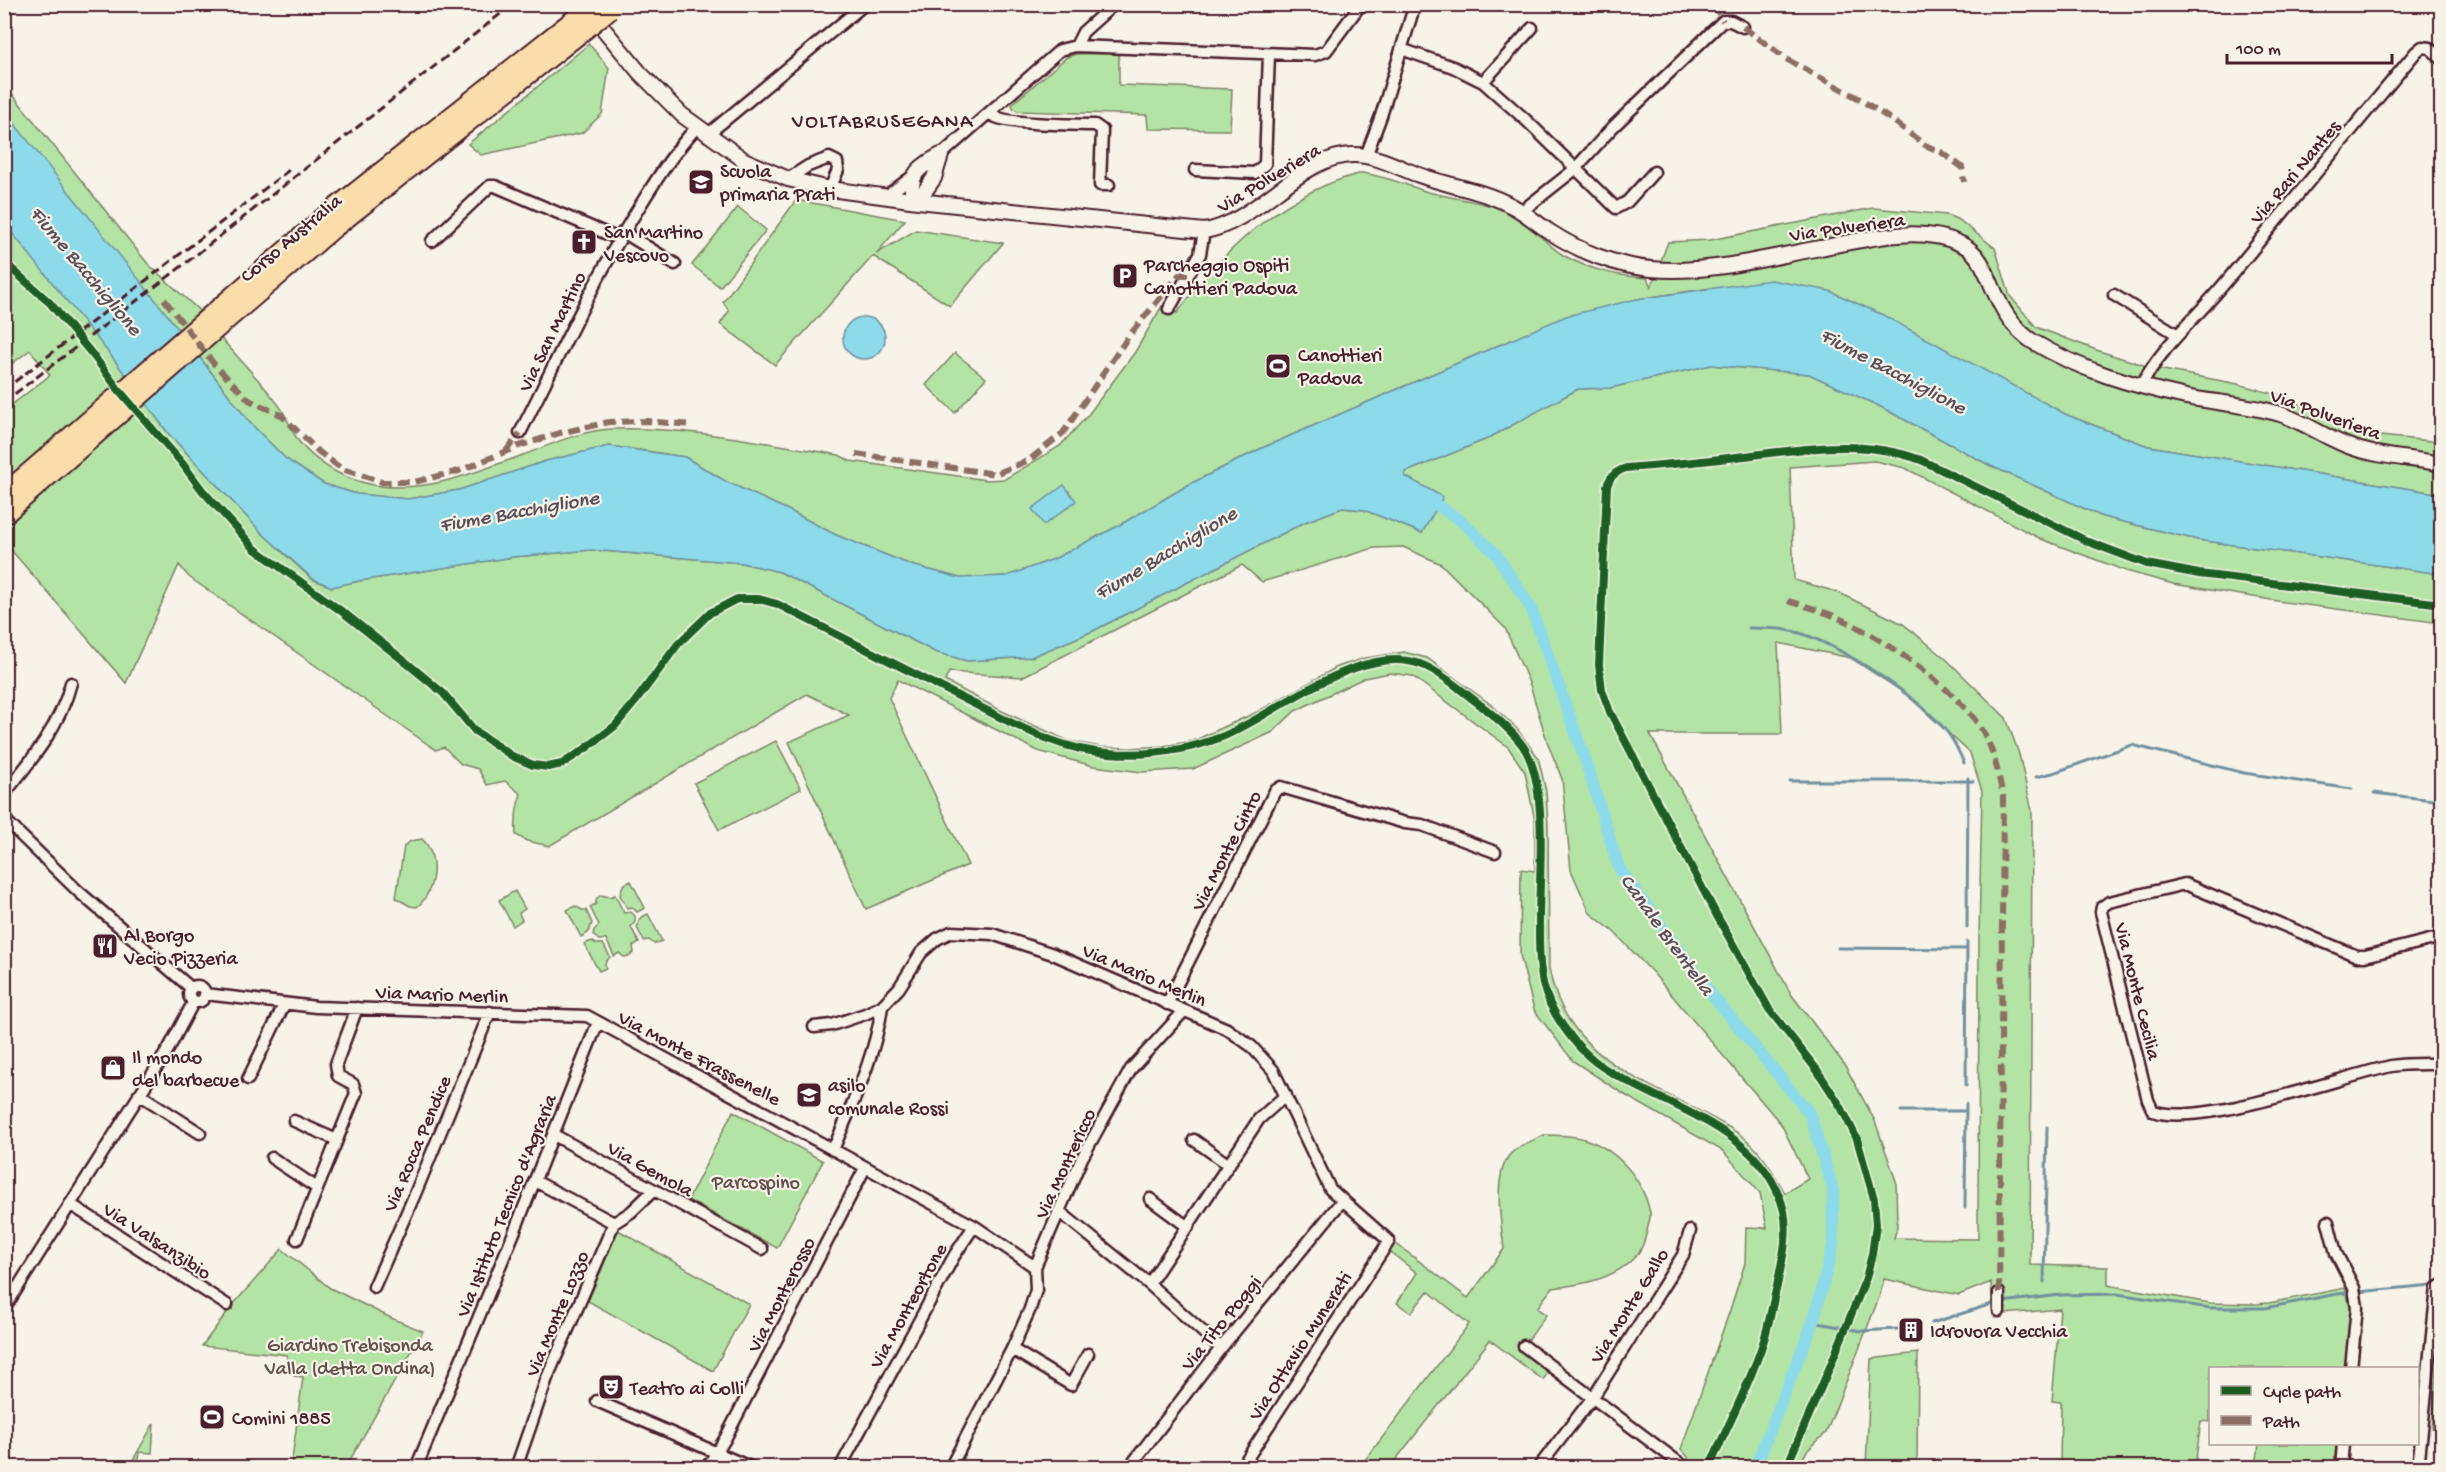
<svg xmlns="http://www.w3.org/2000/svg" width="2446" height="1472" font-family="'Gochi Hand',sans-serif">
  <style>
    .green { fill: #b3e4a5; stroke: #7e8268; stroke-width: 1.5; fill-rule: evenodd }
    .water { fill: #8ddbea; stroke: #72909e; stroke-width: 1.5 }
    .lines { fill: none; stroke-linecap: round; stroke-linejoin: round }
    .stream { stroke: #72909e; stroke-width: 3 }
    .canal { stroke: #8ddbea; stroke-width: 12 }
    .minor-casing { stroke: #4a1f2b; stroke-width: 15 }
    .tertiary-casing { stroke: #4a1f2b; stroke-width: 18 }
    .trunk-casing { stroke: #4a1f2b; stroke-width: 22 }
    .minor { stroke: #f7f3e8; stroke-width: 10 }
    .tertiary { stroke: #f7f3e8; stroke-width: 14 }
    .trunk { stroke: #fbddab; stroke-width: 18 }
    .rail { stroke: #4a1f2b; stroke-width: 3; stroke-dasharray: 9 4.5; stroke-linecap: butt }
    .trunk-bridge-casing { stroke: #4a1f2b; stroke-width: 22; stroke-linecap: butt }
    .trunk-bridge { stroke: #fbddab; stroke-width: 18 }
    .quiet { stroke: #8d6e63; stroke-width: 6; stroke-dasharray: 12 6; stroke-linecap: butt }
    .cycleway-casing { stroke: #f7f3e8; stroke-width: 11 }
    .cycleway { stroke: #1b5e20; stroke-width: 8 }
    .labels { text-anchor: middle; stroke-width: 4.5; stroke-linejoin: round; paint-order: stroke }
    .poi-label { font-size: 20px; fill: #4a1f2b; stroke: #f7f3e8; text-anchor: start }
    .street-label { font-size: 20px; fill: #4a1f2b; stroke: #f7f3e8 }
    .park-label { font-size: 20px; fill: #64504a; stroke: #f7f3e8 }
    .neighbourhood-label { font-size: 21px; letter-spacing: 1.5px; fill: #4a1f2b; stroke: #f7f3e8 }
    .water-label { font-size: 21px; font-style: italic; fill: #5b4e5b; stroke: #f7f3e8 }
  </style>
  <rect width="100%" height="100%" fill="#f7f3e8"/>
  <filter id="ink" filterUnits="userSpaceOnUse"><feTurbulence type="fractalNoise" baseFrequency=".0167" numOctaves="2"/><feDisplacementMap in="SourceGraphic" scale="12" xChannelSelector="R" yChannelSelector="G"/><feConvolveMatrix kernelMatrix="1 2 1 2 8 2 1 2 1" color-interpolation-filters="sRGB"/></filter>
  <g filter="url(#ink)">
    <path class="green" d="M589,44L609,68L602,114L582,133L481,155L468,144Z
      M1119,53V85L1232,89L1230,130L1148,129L1147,115L1017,111L1013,108L1012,104L1067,57L1076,54Z
      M5,85L148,264L203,314L5,485V410L50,375L30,350L5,369Z
      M1362,173C1385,176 1406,185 1428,192C1455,199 1484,201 1509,212C1529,222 1544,243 1563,255C1587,269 1620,277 1647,278L1651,287L1668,242L1710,240L1873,208L1947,215L1959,220L1995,248L2010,296L2036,327L2099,351L2153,368L2238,384L2288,398L2359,434L2441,442V494L2148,446L2067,415L1997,378L1711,288L1637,299L1499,345L1262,448L1190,484L1118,526L1054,559L1007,576L960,578L911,565L836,535L790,511L725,481L685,457L646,451L609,446L546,461L459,490L408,499L357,494L324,484L286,459L250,423L198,355L219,336C239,358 260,381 278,404C287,415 290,429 298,440C306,452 323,465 336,472C399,505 462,477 523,455C553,444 581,430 614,429C690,427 764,443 839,455L850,461L987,480L1005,479L1060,446L1088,415L1135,352L1162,306L1177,313C1223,250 1285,192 1362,173Z
      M796,200L905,220L876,254L916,230L1003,243L950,306L873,256L775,365L720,324L729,311L723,302Z
      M738,207L766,230L720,287L692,265Z
      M955,353L986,378L955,413L926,385Z
      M1711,365L1809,374L1879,406L1989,465L2103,517L2198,540L2441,574V623L2284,602L2173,584L2126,571L2041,539L1905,468L1875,461L1790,467L1794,580L1837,592L1903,624L1944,657L2006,718L2019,754L2032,811L2030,1265L2108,1267V1285L2210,1303L2253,1304L2269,1303L2345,1288L2352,1313L2345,1368H2210V1422L2201,1421L2195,1467H2060L2061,1402L2052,1401L2060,1309L1993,1315L1991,1282L1959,1295L1884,1279L1880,1295L1826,1433L1807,1451L1798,1467H1690L1688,1457L1681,1449L1730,1310L1745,1263L1746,1227L1767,1228L1760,1193L1723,1151L1625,1095L1573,1061L1534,1010L1520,955L1521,869L1535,871V821L1525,772L1508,747L1412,676L1390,673L1364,678L1295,711L1273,732L1193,769L1142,772L1093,766L1038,751L898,680L889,698L968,865L866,909L789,742L849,715L807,694L549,846L527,841L516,835C515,821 516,807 521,794L505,781L487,785L478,769L461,764L444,747L436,750L189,577L179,565L126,683L5,543L4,529L145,402L168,433L263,534L312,579L332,587L359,581L513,557L591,550L742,563L780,572L935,652L967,661L1031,657L1093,631L1305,522L1342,508L1364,510L1422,533L1404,476L1406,472L1487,439L1578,389L1610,388ZM1403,547L1441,564L1505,628L1530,685L1547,741L1562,779L1571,870L1590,913L1614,932L1653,973L1781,1124L1808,1179L1785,1193C1773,1171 1760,1148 1738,1133C1665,1085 1567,1069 1549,968L1548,825L1546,791L1538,757L1517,729L1493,706L1427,658L1404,652L1365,658L1337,667L1257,712L1193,741L1163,746L1129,748L1101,747L1069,741L1004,712L945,681L949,672L1022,677L1242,565L1262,582L1374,548ZM1778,643L1851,658L1906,694L1970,753L1982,791L1979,938L1978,1239L1894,1238L1897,1228L1896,1181L1875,1121L1844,1064L1791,994L1650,734H1782Z
      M776,741L801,789L719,830L694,783Z
      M422,839C440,855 435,893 417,907L410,906L396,898L404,846L411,841Z
      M631,881L645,908L637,912L632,907L627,908L620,895L623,885Z
      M515,891L525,909L519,913L522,920L513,926L499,900Z
      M601,895L610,897L615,895L624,913L631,912L635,916V922L631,927L639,943L633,946L634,952L630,956L624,957L619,953L614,956L606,939L599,940L593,935L594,930L599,925L590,907L596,904V899Z
      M575,906L582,910H586L592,923L588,933L581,937L567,910Z
      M648,914L662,941L654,944L649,940L644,941L637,928L640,918Z
      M592,941L596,944H603L610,957L605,963L606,968L599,971L584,944Z
      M733,1111L823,1161L777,1248L688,1200Z
      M1544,1135C1556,1135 1569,1135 1581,1138C1615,1147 1643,1178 1650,1213C1651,1218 1648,1225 1647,1231C1644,1242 1642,1251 1633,1259C1612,1280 1580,1285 1552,1288L1537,1308L1546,1315L1522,1349L1550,1370L1543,1380L1490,1340L1390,1467L1359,1468L1469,1324L1428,1291L1411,1313L1397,1303L1417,1273L1389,1251L1395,1243L1468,1298L1504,1249C1501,1223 1493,1180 1508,1157C1515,1146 1533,1141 1544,1135Z
      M618,1230L749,1304L713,1371L588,1301Z
      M282,1249L330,1288L391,1318L423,1331L346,1467H291L303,1377L294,1376L292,1369L286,1364L287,1355L202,1346L231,1307Z
      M2441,1324V1429L2432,1428Z
      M1918,1353L1917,1467H1866L1871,1359Z
      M154,1423L152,1453L139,1452L137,1467H129Z
      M2259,1444H2336L2334,1467H2256Z"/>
    <path class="water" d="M5,112L165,312L250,423L286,459L324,484L357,494L408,499L459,490L546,461L609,446L685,457L725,481L790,511L836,535L911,565L960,578L1007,576L1054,559L1118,526L1190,484L1262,448L1566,316L1637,299L1771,280L1830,291L1883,315L2067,415L2148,446L2441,494V574L2198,540L2103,517L1989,465L1879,406L1809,374L1711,365L1610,388L1578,389L1487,439L1406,472L1405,476L1443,497L1422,533L1364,510L1342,508L1305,522L1093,631L1031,657L967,661L935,652L780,572L742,563L591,550L513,557L359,581L332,587L313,579L263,534L168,433L112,357L5,224Z
      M843 338a21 21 0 1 1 42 0a21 21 0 1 1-42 0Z
      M1064,485L1076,501L1044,525L1032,509Z"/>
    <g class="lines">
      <path class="stream" d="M1749,628C1767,628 1785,628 1803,634C1845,649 1913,694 1943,727C1953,738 1958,750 1964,763
        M2036,777L2053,773L2132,745L2244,773L2352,789
        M1790,781H1973
        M2374,793L2442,801
        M1967,927L1968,778
        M1838,948L1967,949
        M1966,1085L1967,942
        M1901,1111H1965
        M1965,1208L1966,1104
        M2044,1282L2047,1127
        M2002,1302L2060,1295L2117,1294L2210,1308H2265L2337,1294L2432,1285
        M1813,1322L1861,1331L1898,1329
        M1932,1323L1995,1303"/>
      <path class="canal" d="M1425,498L1459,519L1496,554L1531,608L1585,759L1619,868L1713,996L1810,1114L1833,1189V1246L1813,1322L1755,1468"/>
      <g class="minor-casing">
        <path id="minor" d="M1076,46L1315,55L1326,51L1361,4
          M1401,49L1453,67L1483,82L1527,121L1616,208L1627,202L1654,172
          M1483,82L1532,28
          M989,113C1001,126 1074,124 1095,125L1102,130L1100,185H1109
          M708,136L713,130L865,4
          M941,155L1060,50L1076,46L1083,32L1114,4
          M1366,156L1381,116L1415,4
          M1195,170L1255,173L1265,164L1269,54
          M788,179L808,166L829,158L837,162L838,170L830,189
          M885,197L913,176
          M1522,211L1574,170L1613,127L1723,21H1731L1743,27
          M623,232L675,264
          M432,241L490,186H495L619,239
          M2114,295L2178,335
          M1169,309L1200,254L1204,231
          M2141,386C2161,347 2197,317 2224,284C2288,207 2352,130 2416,52L2422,47L2430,48L2442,59
          M520,433C558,358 593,281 638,209C655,181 674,151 697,127
          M4,794C32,760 60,726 71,683
          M4,819L79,892L191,988
          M2442,937L2365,956H2357L2185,884L2109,902L2102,907L2101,912L2148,1100L2153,1111C2199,1128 2338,1078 2391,1066C2407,1063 2425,1064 2442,1064
          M189 994a8 8 0 1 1 16 0a8 8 0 1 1-16 0Z
          M205,994L316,1007L587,1016L974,1226L1035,1267
          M1167,1004L1275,791L1281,787L1405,823L1422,825L1495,852
          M814,1027L832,1025L865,1014L882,1006L899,988L921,953L937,939L951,932L992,934L1053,954L1227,1029L1251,1046L1273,1070L1330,1189L1389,1241L1241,1468
          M248,1079L284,1005
          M139,1094L200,1133
          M294,1121L337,1140
          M554,1135L762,1249
          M1194,1140L1229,1165
          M833,1150C852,1104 876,1055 882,1006
          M272,1158L317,1188
          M535,1181L614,1223
          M1150,1199L1188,1227
          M70,1204L227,1305
          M1060,1212L1149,1284L1221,1348
          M2328,1222L2336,1253L2354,1288L2357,1307L2351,1368
          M297,1239L356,1093L353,1084L338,1076L336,1064L357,1008
          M1149,1284L1259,1119L1286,1095
          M374,1287L415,1194L490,1012
          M1999,1293V1311
          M4,1309L169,1048L194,1001
          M1524,1346L1686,1468
          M1012,1349L1071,1385L1088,1354
          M597,1401L752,1468
          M416,1468L513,1235L598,1022
          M516,1468L547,1378L614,1223L631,1212L654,1190
          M707,1468L725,1439L865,1168
          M840,1468L954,1256L974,1226
          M950,1468L1012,1349L1030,1309L1036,1290L1035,1267L1082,1158L1131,1069L1184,1011
          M1129,1468L1221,1348L1341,1202
          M1538,1468L1593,1397L1683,1255L1690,1231
          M2341,1468L2343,1444
          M2418,1468L2436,1297L2437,1288L2442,1285"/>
      </g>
      <g class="tertiary-casing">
        <path id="tertiary" d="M591,14L640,73L682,115L744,160L788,179L830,189L918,201L1204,231C1257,223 1302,154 1354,155C1377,155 1399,168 1419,175C1449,186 1482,190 1510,205C1525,212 1536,223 1550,232C1579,251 1616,266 1651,269C1708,274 1765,258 1820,248C1862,240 1921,224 1961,244C1983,254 1988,280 1998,299C2005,315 2018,332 2032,341C2079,370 2132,385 2186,397C2217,403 2250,405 2280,414C2303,421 2324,437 2348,446C2378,457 2410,458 2442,464
          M913,200C908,174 919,167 941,155
          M918,201L934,178L941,155"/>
      </g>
      <g class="trunk-casing">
        <path id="trunk" d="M4,494L324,217L577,17
          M4,515L222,324L334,228L587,28"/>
      </g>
      <use href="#minor" class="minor"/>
      <use href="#tertiary" class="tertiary"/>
      <use href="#trunk" class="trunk"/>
      <path class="rail" d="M4,390L289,170
        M4,402L177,270L513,4"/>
      <g class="trunk-bridge-casing">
        <path id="trunk-bridge" d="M577,17L593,4
          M587,28L610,9"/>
      </g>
      <use href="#trunk-bridge" class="trunk-bridge"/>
      <path class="quiet" d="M1713,4L1723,21
        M1743,27L1788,60L1858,98L1892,120L1925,145L1941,152L1962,167L1964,182
        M164,299L214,364L249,400L281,415L319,452L342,469L382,482H414L459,471L519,446L560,433L609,422L647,421L692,425
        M506,451L520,433
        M856,454L996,474L1029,460L1063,433L1128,337L1179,275H1188
        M1788,601C1808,607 1827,612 1845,621C1888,641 1957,690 1982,730C1994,750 1998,773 2003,796L1999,1293"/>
      <g class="cycleway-casing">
        <path id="cycleway" d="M4,262L50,303L96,359L118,389L182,463L202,490L255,549L344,613L408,664L443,693L475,731L512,756L533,765L548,767L562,764L585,749L615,726L635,702L678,644L710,613L737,599H759L777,604C840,636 903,668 966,700C1011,722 1057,750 1108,753C1147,756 1187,751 1224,736C1278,713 1365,638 1425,666C1443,674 1458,688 1474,700C1491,713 1510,728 1523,746C1549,784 1539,874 1539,921C1539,948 1538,979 1550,1004C1562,1028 1581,1053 1604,1068C1666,1108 1764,1128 1784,1211C1789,1235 1782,1261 1777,1286C1772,1305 1769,1325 1763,1343C1749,1386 1727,1427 1709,1468
          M1786,1468L1829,1369L1866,1278L1872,1254L1876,1225L1874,1199L1857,1139L1841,1107L1817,1070L1769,1009L1716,914L1610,712L1602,690L1599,665L1607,486C1610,476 1616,471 1626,468C1666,465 1705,461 1745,456C1806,449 1861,438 1921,460L2089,542L2147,564L2199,574L2442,604"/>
      </g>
      <use href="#cycleway" class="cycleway"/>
    </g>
  </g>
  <defs>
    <g id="school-square" transform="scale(1.35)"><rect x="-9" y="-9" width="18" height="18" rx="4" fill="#4a1f2b" stroke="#f7f3e8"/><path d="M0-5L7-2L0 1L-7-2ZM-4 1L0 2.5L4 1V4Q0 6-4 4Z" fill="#fff"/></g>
    <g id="church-square" transform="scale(1.35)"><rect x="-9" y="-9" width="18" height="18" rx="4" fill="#4a1f2b" stroke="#f7f3e8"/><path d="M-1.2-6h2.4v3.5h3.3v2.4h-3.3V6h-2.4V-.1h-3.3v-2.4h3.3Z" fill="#fff"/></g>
    <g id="parking-square" transform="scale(1.35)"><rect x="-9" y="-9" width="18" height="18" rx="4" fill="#4a1f2b" stroke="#f7f3e8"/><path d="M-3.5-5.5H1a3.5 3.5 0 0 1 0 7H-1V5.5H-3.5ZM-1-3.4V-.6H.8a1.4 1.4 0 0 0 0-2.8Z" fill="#fff"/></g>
    <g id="stadium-square" transform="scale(1.35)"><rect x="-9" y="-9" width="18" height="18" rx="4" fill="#4a1f2b" stroke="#f7f3e8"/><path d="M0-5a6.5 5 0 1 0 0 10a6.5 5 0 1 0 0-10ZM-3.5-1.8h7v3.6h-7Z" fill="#fff"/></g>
    <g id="restaurant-square" transform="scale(1.35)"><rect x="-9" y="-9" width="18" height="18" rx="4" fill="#4a1f2b" stroke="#f7f3e8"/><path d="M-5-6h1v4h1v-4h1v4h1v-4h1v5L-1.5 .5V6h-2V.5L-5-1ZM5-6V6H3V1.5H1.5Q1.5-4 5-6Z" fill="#fff"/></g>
    <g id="shop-square" transform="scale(1.35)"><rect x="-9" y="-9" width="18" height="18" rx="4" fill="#4a1f2b" stroke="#f7f3e8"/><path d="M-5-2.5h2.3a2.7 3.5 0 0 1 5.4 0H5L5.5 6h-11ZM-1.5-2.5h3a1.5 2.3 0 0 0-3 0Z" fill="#fff"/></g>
    <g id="building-square" transform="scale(1.35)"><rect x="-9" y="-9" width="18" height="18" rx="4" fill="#4a1f2b" stroke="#f7f3e8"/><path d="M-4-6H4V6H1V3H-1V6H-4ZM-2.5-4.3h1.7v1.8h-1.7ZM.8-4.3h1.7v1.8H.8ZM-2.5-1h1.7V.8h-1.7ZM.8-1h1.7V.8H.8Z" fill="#fff"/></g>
    <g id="theatre-square" transform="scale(1.35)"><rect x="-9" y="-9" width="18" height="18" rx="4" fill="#4a1f2b" stroke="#f7f3e8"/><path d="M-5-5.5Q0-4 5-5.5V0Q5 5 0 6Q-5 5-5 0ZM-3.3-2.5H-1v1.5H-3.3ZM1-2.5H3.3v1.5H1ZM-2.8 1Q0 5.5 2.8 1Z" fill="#fff"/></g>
  </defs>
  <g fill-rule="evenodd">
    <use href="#school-square" x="701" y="182"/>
    <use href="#church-square" x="584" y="242"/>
    <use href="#parking-square" x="1125" y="276"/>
    <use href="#stadium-square" x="1278" y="366"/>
    <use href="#restaurant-square" x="105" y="946"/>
    <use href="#shop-square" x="113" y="1068"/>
    <use href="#school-square" x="809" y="1095"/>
    <use href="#building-square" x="1911" y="1330"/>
    <use href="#theatre-square" x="611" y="1387"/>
    <use href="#stadium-square" x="212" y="1417"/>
  </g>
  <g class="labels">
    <g class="poi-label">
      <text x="720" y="177">Scuola<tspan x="720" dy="23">primaria Prati</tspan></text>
      <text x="604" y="238">San Martino<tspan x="604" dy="23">Vescovo</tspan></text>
      <text x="1144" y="271">Parcheggio Ospiti<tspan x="1144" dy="23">Canottieri Padova</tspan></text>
      <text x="1298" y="361">Canottieri<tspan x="1298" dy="23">Padova</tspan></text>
      <text x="124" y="941">Al Borgo<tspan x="124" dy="23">Vecio Pizzeria</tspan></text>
      <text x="132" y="1063">Il mondo<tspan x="132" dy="23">del barbecue</tspan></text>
      <text x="828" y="1091">asilo<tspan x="828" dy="23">comunale Rossi</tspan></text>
      <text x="1930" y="1337">Idrovora Vecchia</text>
      <text x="630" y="1394">Teatro ai Colli</text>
      <text x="232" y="1424">Comini 1885</text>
    </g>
    <g class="street-label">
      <text transform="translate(2294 171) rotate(-50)" y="7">Via Rari Nantes</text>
      <text transform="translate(1268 177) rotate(-31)" y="7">Via Polveriera</text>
      <text transform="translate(1847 226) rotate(-8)" y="7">Via Polveriera</text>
      <text transform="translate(290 237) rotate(-40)" y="7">Corso Australia</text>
      <text transform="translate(551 331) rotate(-64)" y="7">Via San Martino</text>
      <text transform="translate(2326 413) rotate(20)" y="7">Via Polveriera</text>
      <text transform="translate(1225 850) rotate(-63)" y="7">Via Monte Cinto</text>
      <text transform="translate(1145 974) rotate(23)" y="7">Via Mario Merlin</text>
      <text transform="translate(2139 991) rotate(76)" y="7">Via Monte Cecilia</text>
      <text transform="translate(442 993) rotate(2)" y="7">Via Mario Merlin</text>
      <text transform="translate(700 1057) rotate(28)" y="7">Via Monte Frassenelle</text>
      <text transform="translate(416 1143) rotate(-67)" y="7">Via Rocca Pendice</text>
      <text transform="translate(1064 1163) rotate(-65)" y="7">Via Montericco</text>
      <text transform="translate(651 1168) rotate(29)" y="7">Via Gemola</text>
      <text transform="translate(505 1205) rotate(-68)" y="7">Via Istituto Tecnico d'Agraria</text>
      <text transform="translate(158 1240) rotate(33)" y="7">Via Valsanzibio</text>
      <text transform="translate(780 1294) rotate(-63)" y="7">Via Monterosso</text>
      <text transform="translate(907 1305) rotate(-61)" y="7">Via Monteortone</text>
      <text transform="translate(1628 1305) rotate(-58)" y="7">Via Monte Gallo</text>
      <text transform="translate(556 1313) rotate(-67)" y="7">Via Monte Lozzo</text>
      <text transform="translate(1220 1322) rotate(-51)" y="7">Via Tito Poggi</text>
      <text transform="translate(1299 1345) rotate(-57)" y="7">Via Ottavio Munerati</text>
    </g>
    <g class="park-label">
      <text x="756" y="1188">Parcospino</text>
      <text x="350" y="1351">Giardino Trebisonda<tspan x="350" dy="23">Valla (detta Ondina)</tspan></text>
    </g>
    <g class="neighbourhood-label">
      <text x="883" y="127">VOLTABRUSEGANA</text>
    </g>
    <g class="water-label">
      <text transform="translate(87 270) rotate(50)" y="7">Fiume Bacchiglione</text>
      <text transform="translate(1894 370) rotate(28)" y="7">Fiume Bacchiglione</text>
      <text transform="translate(519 510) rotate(-10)" y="7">Fiume Bacchiglione</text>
      <text transform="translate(1165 552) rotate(-31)" y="7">Fiume Bacchiglione</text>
      <text transform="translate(1668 934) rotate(54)" y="7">Canale Brentella</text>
    </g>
  </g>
  <rect width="2446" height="1472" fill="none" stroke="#f7f3e8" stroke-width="24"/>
  <rect x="12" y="12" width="2422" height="1448" fill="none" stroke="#4a1f2b" stroke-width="2" filter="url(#ink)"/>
  <rect x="2209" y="1367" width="210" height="78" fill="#f7f3e8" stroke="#b29e9c" stroke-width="1.5"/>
  <rect x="2221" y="1386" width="30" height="9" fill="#1b5e20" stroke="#b29e9c" stroke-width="1.5"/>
  <text x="2263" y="1397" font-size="18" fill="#4a1f2b">Cycle path</text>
  <rect x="2221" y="1416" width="30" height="9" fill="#8d6e63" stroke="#b29e9c" stroke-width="1.5"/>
  <text x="2263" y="1427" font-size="18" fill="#4a1f2b">Path</text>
  <path d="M2227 54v9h165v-9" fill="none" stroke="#4a1f2b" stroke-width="3"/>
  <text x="2236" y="54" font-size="18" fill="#4a1f2b" stroke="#f7f3e8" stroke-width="4.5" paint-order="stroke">100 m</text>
</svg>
